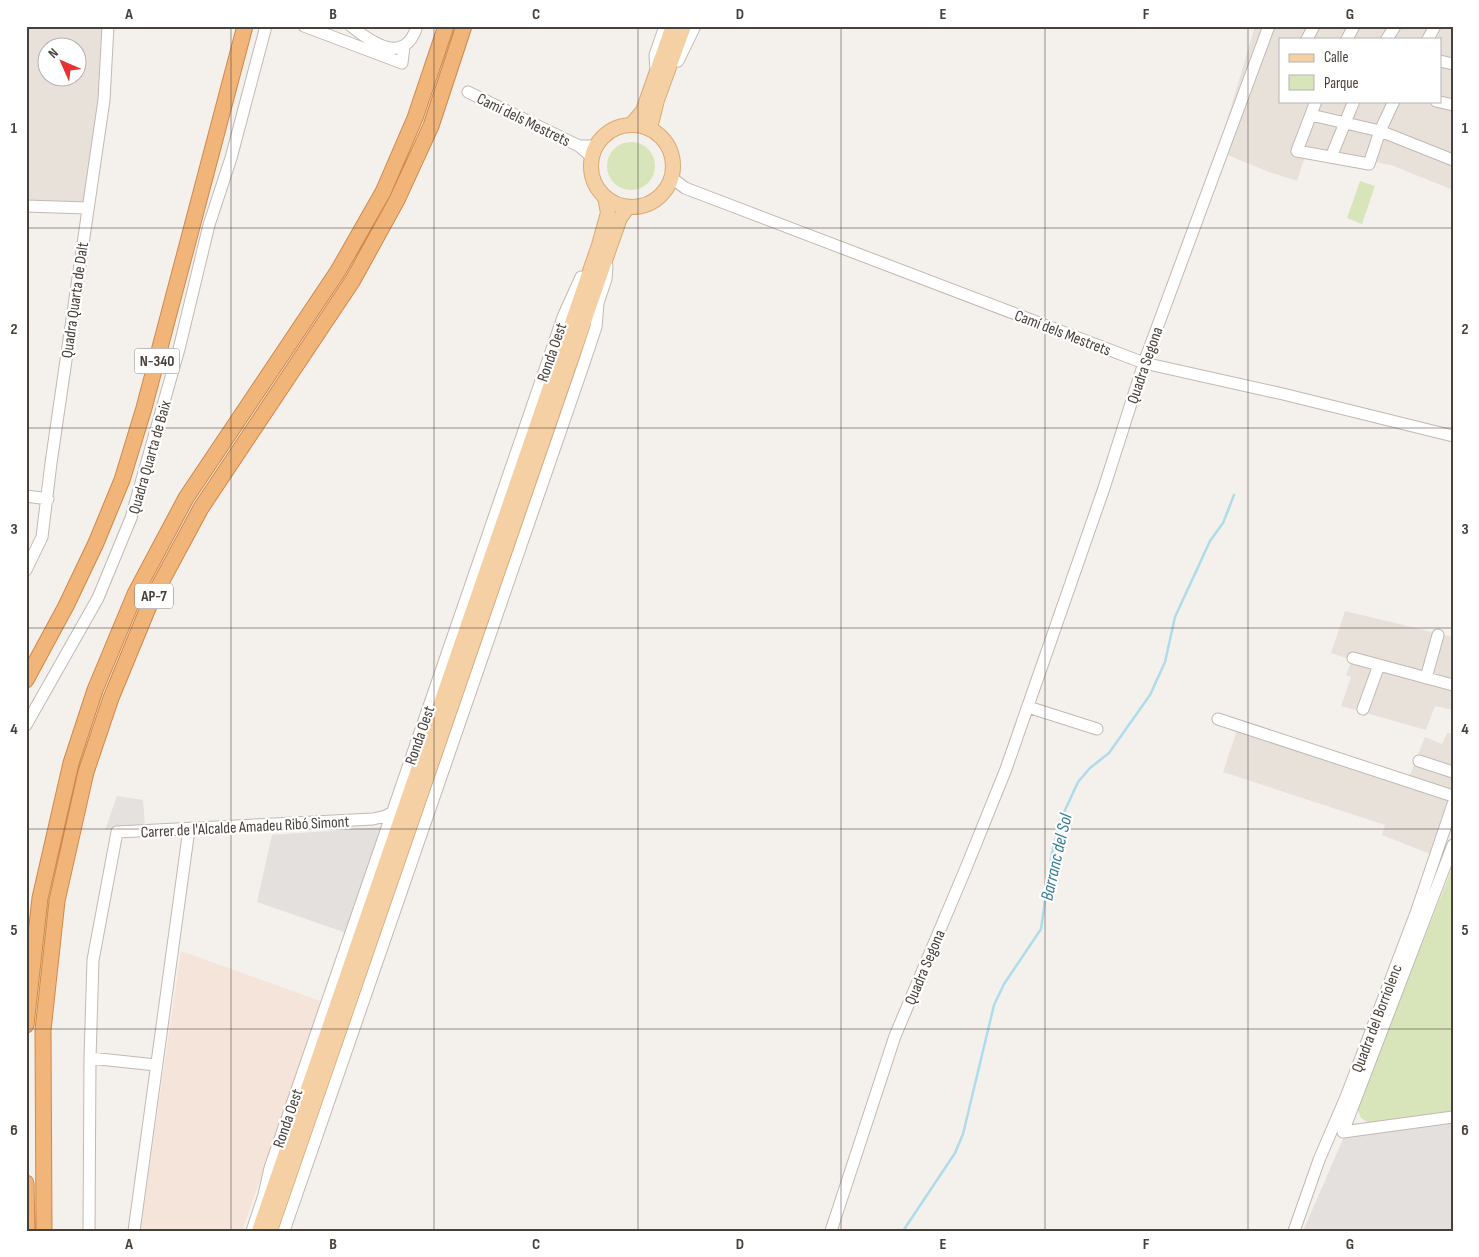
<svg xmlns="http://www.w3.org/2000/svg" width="1479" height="1257" font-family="'Sofia Sans Condensed',sans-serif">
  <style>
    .residential { fill: #e8e1da; fill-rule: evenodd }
    .commercial { fill: #f4e4da }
    .industrial { fill: #e4e0dd }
    .green { fill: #d8e4b9 }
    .parking { fill: #e4e1df }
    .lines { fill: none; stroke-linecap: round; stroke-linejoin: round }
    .stream { stroke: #afdceb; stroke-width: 2.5 }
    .minor-casing { stroke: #c2b9b2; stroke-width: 13 }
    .major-casing { stroke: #daaa75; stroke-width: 16 }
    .highway-casing { stroke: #d0884a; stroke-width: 17 }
    .minor { stroke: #fff; stroke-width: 11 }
    .major { stroke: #f5d0a4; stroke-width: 14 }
    .highway { stroke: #f1b57a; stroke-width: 15 }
    .grid { fill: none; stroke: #48403a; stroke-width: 1; stroke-opacity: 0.55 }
    .labels { text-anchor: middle; stroke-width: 4.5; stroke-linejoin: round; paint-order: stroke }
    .shield { fill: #fff; stroke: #7f7975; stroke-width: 1 }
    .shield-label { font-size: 15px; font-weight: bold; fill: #48403a }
    .street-label { font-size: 16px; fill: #48403a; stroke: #fff }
    .water-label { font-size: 18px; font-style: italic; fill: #367c94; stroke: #fff }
    .neatline { fill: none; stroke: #48403a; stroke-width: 2 }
    .grid-label { font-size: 16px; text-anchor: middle; font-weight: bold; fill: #48403a }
  </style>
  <rect width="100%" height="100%" fill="#f4f0ec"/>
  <path class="residential" d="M26,26H115L84,203L26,208ZM48,48H78V78H48Z
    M1255,26H1453V190L1391,165L1329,155L1305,156L1297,181L1269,172L1218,151ZM1280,39H1440V101H1280Z
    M1345,611L1453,637V710L1435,706L1426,730L1341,706L1351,677L1346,675L1352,660L1331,653Z
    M1239,724L1408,780L1425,737L1442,744L1447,733H1453V783L1430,854L1382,835L1385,825L1223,772Z"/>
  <path class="commercial" d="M181,951L323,1002L242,1231H140Z"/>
  <path class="industrial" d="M384,827L355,936L257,902L272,835Z
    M1453,1114V1231H1303L1350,1123L1374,1125Z"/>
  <path class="green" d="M607 166a24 24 0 1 1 48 0a24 24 0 1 1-48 0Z
    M1360,181L1375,186L1362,224L1347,218Z
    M1453,866V1112L1371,1124L1361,1118L1357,1107Z"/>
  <path class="parking" d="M117,796L143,800L145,826L105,830Z"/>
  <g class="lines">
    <path class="stream" d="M903,1231L955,1153L963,1134L994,1005L1004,984L1041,929L1052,853L1060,821L1078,782L1090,768L1109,753L1150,695L1165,662L1175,617L1210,541L1223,523L1234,495"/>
    <g class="minor-casing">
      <path id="minor" d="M304,26L402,63L404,46
        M351,26C372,43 405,66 417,26
        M1307,39L1314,26
        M1347,39L1354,26
        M1387,39L1395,26
        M1428,39L1435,26
        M678,61L695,26
        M1440,61L1453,64
        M656,70L655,55L665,26
        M468,92L579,146L592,157
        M1316,101L1297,151L1369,164L1380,131L1394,101
        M1436,101L1453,105
        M1311,115L1380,131L1453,160
        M579,146H596
        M1331,157L1354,101
        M672,178L685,188L1144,363L1283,394L1453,436
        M26,206L87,208
        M26,496L48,499
        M26,570L42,537L51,463L104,100L108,26
        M1353,658L1453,685
        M1426,678L1438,635
        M1028,707L1097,729
        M1363,709L1379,665
        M1218,719L1453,796
        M26,725L98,598L131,518L179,349L209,225L231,158L266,26
        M1419,761L1453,772
        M1453,845L1343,1132L1453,1117
        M90,1058L156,1065
        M89,1231L90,1058L93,960L117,832L373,819L386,816L393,812
        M134,1231L189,829
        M252,1231L264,1195L270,1168L563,317L581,277
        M284,1231L583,366L596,327L598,303L606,279L607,266
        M831,1231L895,1036L966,868L1006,769L1104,488L1144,363L1269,26
        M1294,1231L1319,1160L1346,1097L1416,913L1453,804"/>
    </g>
    <g class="major-casing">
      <path id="major" d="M631,125L643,111L673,26
        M591 166a41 41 0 1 1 82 0a41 41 0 1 1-82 0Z
        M650,128L657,100L684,26
        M259,1231L599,245L608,213L605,197
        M270,1231L609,249L620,218L628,207"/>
    </g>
    <g class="highway-casing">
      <path id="highway" d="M26,680L66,606L96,543L122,480L144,408L245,26
        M26,1025L40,898L71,763L95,690L135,594L186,498L338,271L383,192L415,118L446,26
        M26,1183L27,1231
        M44,1231L43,1030L57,901L86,772L111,698L151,601L201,508L353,280L397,200L431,126L464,26"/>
    </g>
    <use href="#minor" class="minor"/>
    <use href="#major" class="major"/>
    <use href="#highway" class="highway"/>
  </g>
  <path class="grid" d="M231,26V1231M434,26V1231M638,26V1231M841,26V1231M1045,26V1231M1248,26V1231M26,228H1453M26,428H1453M26,628H1453M26,829H1453M26,1029H1453"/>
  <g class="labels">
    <g class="shield">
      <rect x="134.5" y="348.5" width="45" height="25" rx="4"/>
      <rect x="135" y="583.5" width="38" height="25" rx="4"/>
    </g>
    <g class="shield-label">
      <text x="157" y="366">N-340</text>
      <text x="154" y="601">AP-7</text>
    </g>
    <g class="street-label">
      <text transform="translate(524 119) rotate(26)" y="6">Camí dels Mestrets</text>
      <text transform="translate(74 300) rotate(-82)" y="6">Quadra Quarta de Dalt</text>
      <text transform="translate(1063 332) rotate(21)" y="6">Camí dels Mestrets</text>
      <text transform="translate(551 352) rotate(-71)" y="6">Ronda Oest</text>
      <text transform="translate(1144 365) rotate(-71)" y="6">Quadra Segona</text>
      <text transform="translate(149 457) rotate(-74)" y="6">Quadra Quarta de Baix</text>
      <text transform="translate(419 735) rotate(-71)" y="6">Ronda Oest</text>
      <text transform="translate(245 826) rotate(-3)" y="6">Carrer de l'Alcalde Amadeu Ribó Simont</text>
      <text transform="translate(924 967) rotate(-67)" y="6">Quadra Segona</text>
      <text transform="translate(1376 1018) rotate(-69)" y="6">Quadra del Borriolenc</text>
      <text transform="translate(287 1118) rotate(-71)" y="6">Ronda Oest</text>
    </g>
    <g class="water-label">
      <text transform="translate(1056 857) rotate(-77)" y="6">Barranc del Sol</text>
    </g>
  </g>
  <rect width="1479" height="1257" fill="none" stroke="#ffffff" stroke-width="55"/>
  <rect x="1279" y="38" width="162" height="65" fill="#ffffff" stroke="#b6b3b0"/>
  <rect x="1289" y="54" width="25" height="8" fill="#f5d0a4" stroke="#b6b3b0"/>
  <text x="1324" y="62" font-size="15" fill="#48403a">Calle</text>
  <rect x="1289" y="75" width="25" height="15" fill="#d8e4b9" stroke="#b6b3b0"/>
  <text x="1324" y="88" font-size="15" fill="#48403a">Parque</text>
  <g transform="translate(62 62) rotate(315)"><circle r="24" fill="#ffffff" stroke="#b6b3b0"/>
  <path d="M0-4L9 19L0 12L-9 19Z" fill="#e63135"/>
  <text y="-8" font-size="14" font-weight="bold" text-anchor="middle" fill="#48403a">N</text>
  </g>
  <rect x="28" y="28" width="1424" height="1202" class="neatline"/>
  <g class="grid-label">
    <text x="129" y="19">A</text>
    <text x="333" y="19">B</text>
    <text x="536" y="19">C</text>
    <text x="740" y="19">D</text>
    <text x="943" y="19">E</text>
    <text x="1146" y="19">F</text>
    <text x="1350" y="19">G</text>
    <text x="14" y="133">1</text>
    <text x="1465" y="133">1</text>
    <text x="14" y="334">2</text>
    <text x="1465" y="334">2</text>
    <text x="14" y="534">3</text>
    <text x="1465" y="534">3</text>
    <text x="14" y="734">4</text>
    <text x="1465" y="734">4</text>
    <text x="14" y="935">5</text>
    <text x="1465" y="935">5</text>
    <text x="14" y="1135">6</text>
    <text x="1465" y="1135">6</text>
    <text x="129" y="1249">A</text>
    <text x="333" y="1249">B</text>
    <text x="536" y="1249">C</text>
    <text x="740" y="1249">D</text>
    <text x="943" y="1249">E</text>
    <text x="1146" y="1249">F</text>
    <text x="1350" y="1249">G</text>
  </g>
</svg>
